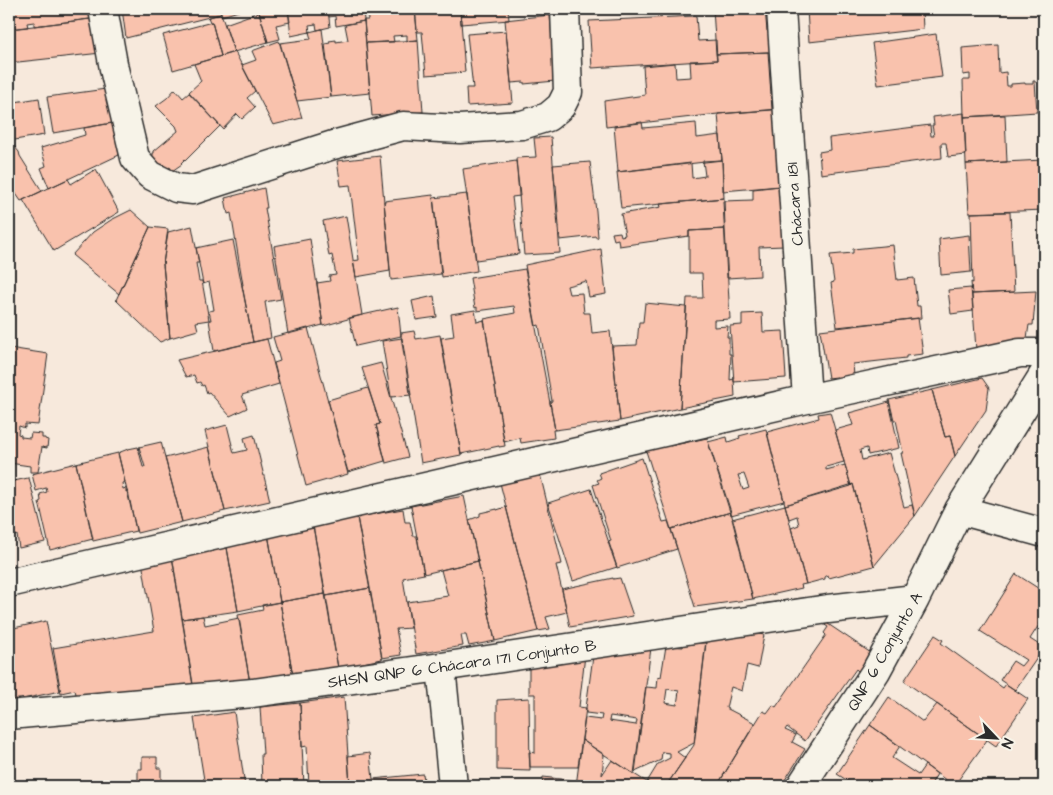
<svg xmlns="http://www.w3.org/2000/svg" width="1053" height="795" font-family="'Architects Daughter',sans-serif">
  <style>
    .building { fill: #f9c2ad; stroke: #2b2b2b; fill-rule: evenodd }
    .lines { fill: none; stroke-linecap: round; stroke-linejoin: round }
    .minor-casing { stroke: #2b2b2b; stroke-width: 31 }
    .minor { stroke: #f7f3e8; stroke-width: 28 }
    .labels { text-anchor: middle; stroke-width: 4; stroke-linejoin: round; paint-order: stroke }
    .street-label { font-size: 16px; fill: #2b2b2b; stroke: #f7f3e8 }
  </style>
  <rect width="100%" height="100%" fill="#f7e9dc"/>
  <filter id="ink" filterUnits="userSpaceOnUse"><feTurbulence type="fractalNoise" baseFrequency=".02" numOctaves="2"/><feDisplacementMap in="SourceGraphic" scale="10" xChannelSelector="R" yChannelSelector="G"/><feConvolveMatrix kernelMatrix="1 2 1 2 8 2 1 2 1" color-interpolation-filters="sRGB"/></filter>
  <g filter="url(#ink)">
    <path class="building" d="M9,9H88L90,19L34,26V22L27,23L28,27L9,29Z
      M122,9H220L221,14L126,38Z
      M220,9H245L222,16Z
      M258,9H288L290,22L276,25L280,39L268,42Z
      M288,9H328L330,27L317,30L316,24L309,25L310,32L291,36Z
      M328,9H363L364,21L336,26L335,16L329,17Z
      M367,9H415L418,40L407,41V35L393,36L394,42L366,43L364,20H368Z
      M415,9H460L465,72L426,75L422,32H417Z
      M460,9H508L509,20L461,24Z
      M637,9H678L637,11Z
      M713,9H765L767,31H769L770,52L716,54Z
      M807,9H922L923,29L809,42Z
      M259,12L268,42L234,52L225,24Z
      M221,14L234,52L221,56L212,22H210L208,17Z
      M550,15L555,81L524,84V82L511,83L505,20Z
      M696,16L698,41L716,40L717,60L592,68L589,21Z
      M90,19H96L101,53L9,63V29Z
      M364,21L370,93L331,97L325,44L330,43L329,41L336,40V42L348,40L345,25Z
      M212,22L221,56L173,70L163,35Z
      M322,29L331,97L297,101L280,43L311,39L309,32Z
      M506,31L513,103L467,106L466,88H473L467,34Z
      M936,34L942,77L878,85L872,43Z
      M418,40L423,112L372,116L366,43Z
      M279,41L302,118L273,125L242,65L256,60L252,51Z
      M998,45L999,73L1006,72L1007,86H1011V84L1025,83V84H1033V81H1035L1037,112L964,117L963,80H970V74L963,75L962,48Z
      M235,52L255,91L247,98L255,107L242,119L237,114L223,129L189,92L201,81L194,64Z
      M768,52L772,110L718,114L606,127L604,101L645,95L643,66L675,63L676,78L691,77L690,61L717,60L716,54Z
      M9,63H10L15,102L9,103Z
      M106,89L112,123L53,133L47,97Z
      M175,89L183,98L189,93L220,126L186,160L185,159L181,163L182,164L172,171L170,167L167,169L163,164L160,166L157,162L155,163L151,158L153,155V153H154V151L178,131L176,126L156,106L167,98Z
      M39,98L44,135L9,141V103Z
      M779,109L780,186L723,191L722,160L718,114Z
      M964,113L966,155L948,157L946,143H941L942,158L821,174L819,152L830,150L829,138L930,125L931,136H934L932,125H934L933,117Z
      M1005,115L1007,162L966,164L964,117Z
      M642,122L643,128L696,123L697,138L720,135L722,160L618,172L614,126Z
      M113,123V124H114L119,155L49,188L41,168L46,166L41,148L85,135L84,128Z
      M551,137L560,253L524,255L516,158L536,157L534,138Z
      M9,141H13L14,146L19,152L20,156L42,191L21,201L12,188L10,189L9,188Z
      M380,156L390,271L356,277L353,261L359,260L350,185L341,186L337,161Z
      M722,160L724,198L621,208L617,172L691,163L692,178L705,176L703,161Z
      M1043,160L1044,210L969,213L966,164Z
      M516,161L520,196L512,197L519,254L476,260L463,169Z
      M590,162L596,211L598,237L596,238V236L560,240L556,185H555L553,165Z
      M96,169L119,212L54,251L23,200L68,179L71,184Z
      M780,186L784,246L759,247L760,276L727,278L723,201L753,200V189Z
      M264,188L267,208H265L281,299L265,302L271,338L253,342L242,285H243L231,213L228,214L225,198Z
      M467,194L477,271L442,277L433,198Z
      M433,195L441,274L391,280L384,201Z
      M724,198L725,229L689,231V236L619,246L618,239L614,240L612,233L620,232L621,236L625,235L621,214L661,207L660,204Z
      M131,210L150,227L119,294L72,255L93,232L111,220Z
      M1010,212L1014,292L972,294L971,282L973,283L971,213Z
      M346,216L362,315L323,326L317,283L330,281L329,276L336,275L332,255L329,256L323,221Z
      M192,226L199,263H196L199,281H202L209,320L196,322L198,330L170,338L163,264L168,232Z
      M150,227L168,229L163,264L170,338L160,342L116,300Z
      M725,229L730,319L714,320V327L728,326L727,337H729V354H731L730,380L734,379L735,397L680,408L687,298H703L702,273H689V231Z
      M969,235L971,272L941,275L939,239Z
      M310,239L323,325L288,334L274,246Z
      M233,240L253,342L214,351L209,320H211L209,311L214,310L211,292L209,282L203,284L196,248Z
      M893,245L897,280L914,278L917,306H920L921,318L837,327L831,283L834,282L830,255L853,253V249Z
      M601,249L606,294L589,297L586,281L567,286L569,294L582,293L584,313H590L592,333L610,331L620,421L555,430L550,402L552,401L539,325L536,326L533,310L525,265Z
      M525,269L555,430H553L554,438L521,443L520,438L504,442L484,319L515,313L514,306L477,311V307L475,308L470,278Z
      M971,288L973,311L951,314L948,290Z
      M1036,291L1033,325H1029L1027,338L976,350L972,294Z
      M434,296L437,317L416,320L412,301Z
      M645,303L686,307L680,408L620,421L612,346L637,345L639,322H643Z
      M398,307L401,336L356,346L349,318Z
      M475,310L477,322L484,320L505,446L499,447V446L461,454L441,338L454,336L451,314Z
      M762,313L763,332L783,331L786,378L734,382L730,326L742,325V314Z
      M918,318L923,354L906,356V358L853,364L854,376L837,379V377L828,378L820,330Z
      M308,328L348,474L306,486L274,363L280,361L273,337Z
      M414,331L416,339L440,335L461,455L421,463L401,336V333Z
      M402,338L411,395L391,397L382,341Z
      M267,339L279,384L242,395L247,408L230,416L209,392L207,393L204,385L202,386L200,382L197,383L194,375L186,377L177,360Z
      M9,348L48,354L38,425L25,424V428L19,426L18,434L21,435V437L30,438L31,433L42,434V438H45V439L48,440L47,448L42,447L38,472H30V466L9,463Z
      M381,363L408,457L386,463L376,425L380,424L362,368Z
      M982,378L989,388L986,410L955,456L950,436L945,437L932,390Z
      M368,388L380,424L376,425L385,461L348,472L328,400Z
      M932,390L945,437L950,436L955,456L915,516L901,453H903L896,420H894L889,400Z
      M889,402L899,448L868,455L867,448L860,450L862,460L889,453L904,507L912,505L915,516L874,566L853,484L851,486L835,430L853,425L849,413Z
      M830,412L844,462L826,467V470L845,465L851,486L785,505L767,432L819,418L818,414Z
      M227,425L234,453L247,450L244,438L254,435L270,501L225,511L205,431Z
      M766,429L784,501L731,515L708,442L727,437L728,442L740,438L739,436ZM744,474L749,488L743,490L738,475Z
      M707,438L731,512L671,529L646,451L670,444V446Z
      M161,442L182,522L137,533L118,453L128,449L138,447L143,467H145L139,447Z
      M209,447L225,511L182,522L165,458Z
      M118,453L125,482L122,483L123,489L126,488V492L128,491L136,531L93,541L76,463Z
      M642,458L663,522L668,521L677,549L617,568L608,542L611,541L593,485L599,483L597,480L601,478L599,473Z
      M76,463L93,539L50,550L39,502L41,501L40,494L47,492L46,488L36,491L32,474Z
      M540,474L562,564L556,565L567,612L546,617L550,629L538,631L500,483Z
      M28,478H29L45,542L19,548L17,535L9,537V482Z
      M853,484L874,566L829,578L828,575L825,577V579L806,584L791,528L799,525L797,516L789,519L785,505Z
      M591,489L617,567L573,581L548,503Z
      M464,496L478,561L424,574L411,506Z
      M785,505L806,584L801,585L802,588L753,599L732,519Z
      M506,507L538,631L495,641L469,520L480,516V513L497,509V510Z
      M403,509L405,522H410L413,536H417L424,574L403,578L411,628L396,629L401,655L382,658L357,517Z
      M731,512L753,599L695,607L671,529Z
      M357,517L370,588L326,596L313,526Z
      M313,526L325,594L280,602L268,534Z
      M268,534L280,602L238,611L226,542Z
      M226,542L238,611L182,619L172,556Z
      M172,556L194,690L78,702L75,690L61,693L53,648L154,631L142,562Z
      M478,561L495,641L469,646L466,635H461L463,646L416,654L407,602L448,596L441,570Z
      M1016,574L1044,592V617L1030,639L1044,648L1015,690L1000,680L1013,661L1021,666L1026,660L980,631Z
      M613,578V579L620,578L633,616L570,627L562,589Z
      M370,588L382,659L338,668L326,596Z
      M325,594L338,668L293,676L280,602Z
      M280,602L293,676L250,683L238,615L263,610L262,605Z
      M203,616L205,625L239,618L250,683L194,692L182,619Z
      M46,621L60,691L9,702V629Z
      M825,622L871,653L859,672L856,669L805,741L787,727L785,730L796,735L792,742L805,749L781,786H717L763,711L767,713L773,705L776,707L826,635L824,633L828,627L823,624Z
      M753,633L764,635L758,668L747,665L742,691L731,687L726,708L755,723L717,786H666L694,745L706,640Z
      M935,635L943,640L941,643L1003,688L1006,684L1028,699L996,746L904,681Z
      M684,643H706L694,743L677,752L685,758L666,786H653L647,782L658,764L670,758V753L662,752L661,760L635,772L646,687L657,688L658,676L661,677L666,646L683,647ZM667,689L679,691L677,705L665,703Z
      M651,648L634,774L582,740L585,718L601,720L602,715L586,713V708L593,656ZM610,716L637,720L636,725L609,721Z
      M585,655L579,707L586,708L578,767H530L529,752L535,753V694H529V665Z
      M344,697L350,785L309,786L307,746L302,747L300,703Z
      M889,697L923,722L937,704L987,740L954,786L870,725Z
      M529,698L530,771L497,770V700Z
      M300,703L304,786H262L261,754H263L260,707Z
      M234,712L245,786H205L194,718Z
      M870,725L900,746L892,758L918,775L925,765L937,774L930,786L925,784L924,786H856L837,774Z
      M582,740L604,755L602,775L612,760L653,786H612L602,780L601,786H576Z
      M370,753L373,779L423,774L425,786H350L348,756Z
      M142,757H157V768H161V786H138V769H142Z
      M543,777L577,781L576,786H542Z"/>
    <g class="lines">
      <g class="minor-casing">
        <path id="minor" d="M103,9L114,69L135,158L150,175L176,188L193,190L333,145L403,126L460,129L522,125L548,117L561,106L568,92L565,9
          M781,9L807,399
          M959,510L1044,533
          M9,583L807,399L1020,353H1044
          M441,667L453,786
          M9,715L253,693L441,667L828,609L915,599
          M801,786L876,671L915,599L959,510L1044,374"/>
      </g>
      <use href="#minor" class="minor"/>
    </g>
  </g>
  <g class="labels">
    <g class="street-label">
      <text transform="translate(794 204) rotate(-94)" y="6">Chácara 181</text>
      <text transform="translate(884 651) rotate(-60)" y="6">QNP 6 Conjunto A</text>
      <text transform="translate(462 663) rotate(-8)" y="6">SHSN QNP 6 Chácara 171 Conjunto B</text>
    </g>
  </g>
  <rect width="1053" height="795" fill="none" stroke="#f7f3e8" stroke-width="30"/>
  <rect x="15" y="15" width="1023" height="765" fill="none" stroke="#2b2b2b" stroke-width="2" filter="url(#ink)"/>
  <g transform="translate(996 738) rotate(115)" stroke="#f7f3e8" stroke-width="4" paint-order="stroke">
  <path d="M0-4L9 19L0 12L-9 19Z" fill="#2b2b2b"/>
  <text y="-8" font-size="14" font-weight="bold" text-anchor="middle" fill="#2b2b2b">N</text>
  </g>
</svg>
